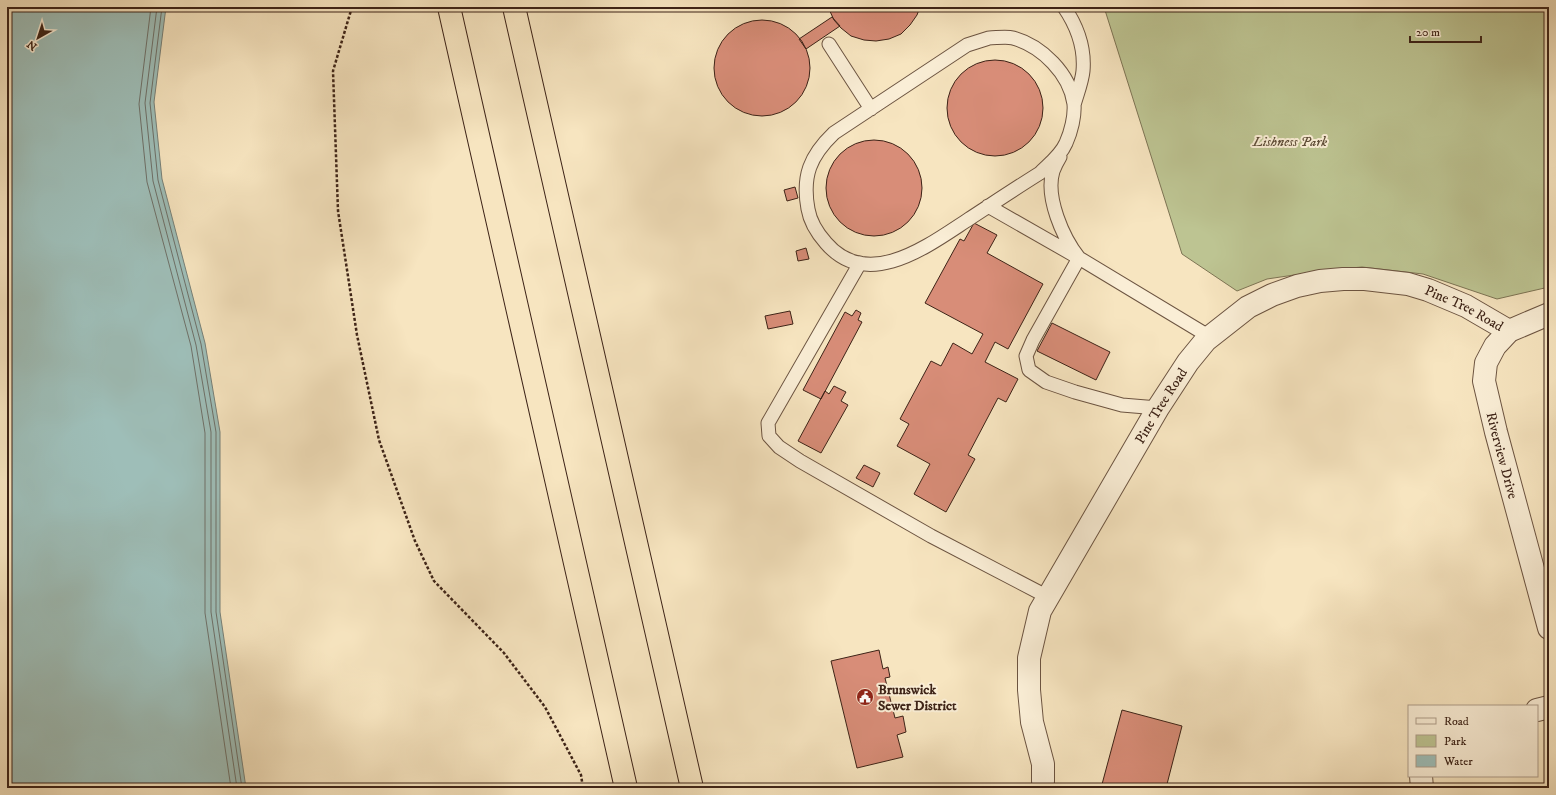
<svg xmlns="http://www.w3.org/2000/svg" width="1556" height="795" font-family="'IM FELL DW Pica',serif">
  <style>
    .green { fill: #bdc492; stroke: #7d7454 }
    .water { fill: #9ebeb8; stroke: #778078 }
    .lines { fill: none; stroke-linecap: round; stroke-linejoin: round }
    .shore { stroke: #6e7068; stroke-width: 1 }
    .building { fill: #d88d78; stroke: #3d2317 }
    .lane-casing { stroke: #6c5441; stroke-width: 15 }
    .street-casing { stroke: #6c5441; stroke-width: 24 }
    .highway-casing { stroke: #3d2317; stroke-width: 24 }
    .path { stroke: #3d2317; stroke-width: 2.5; stroke-dasharray: 3 2; stroke-linecap: butt }
    .lane { stroke: #faeed6; stroke-width: 13 }
    .street { stroke: #faeed6; stroke-width: 22 }
    .highway { stroke: #f7e5c0; stroke-width: 22 }
    .labels { text-anchor: middle; stroke-width: 4; stroke-linejoin: round; paint-order: stroke }
    .park-label { font-size: 14px; font-style: italic; fill: #5d4b36; stroke: #faeed6 }
    .street-label { font-size: 14px; fill: #3d2317; stroke: #faeed6 }
    .poi-label { font-size: 14px; font-weight: bold; fill: #3d2317; stroke: #faeed6; text-anchor: start }
  </style>
  <rect width="100%" height="100%" fill="#f7e5c0"/>
  <filter id="stains"><feTurbulence type="fractalNoise" baseFrequency=".005" numOctaves="4"/><feColorMatrix values="0 0 0 0 .2 0 0 0 0 .09 0 0 0 0 .02 0 0 0 .5 -.17"/></filter>
  <radialGradient id="worn" r=".72"><stop offset=".6" stop-color="#630" stop-opacity="0"/><stop offset="1" stop-color="#630" stop-opacity=".3"/></radialGradient>
  <path class="green" d="M1104,7H1549V287L1497,299L1423,274L1362,267L1328,270L1267,279L1237,291L1182,254Z"/>
  <path class="water" d="M7,7H166L154,102L162,179L205,343L220,432V612L246,788H7Z"/>
  <g class="lines">
    <path class="shore" d="M151,7L139,104L147,182L191,346L205,433V613L231,788
      M157,7L145,103L153,181L196,345L211,432V612L237,788
      M162,7L150,103L158,180L201,344L216,432V612L242,788"/>
  </g>
  <path class="building" d="M828,7H920L917,15L910,25L901,34L889,39L876,41L864,40L851,36L841,28L834,20Z
    M832,17L840,26L806,49L799,39Z
    M714 68a48 48 0 1 1 96 0a48 48 0 1 1-96 0Z
    M947 108a48 48 0 1 1 96 0a48 48 0 1 1-96 0Z
    M826 188a48 48 0 1 1 96 0a48 48 0 1 1-96 0Z
    M795,187L798,198L787,201L784,190Z
    M974,223L997,235L987,253L1043,284L1008,349L995,342L985,362L1018,379L1006,402L998,398L968,455L975,459L946,512L914,494L930,464L897,446L909,424L900,419L931,361L941,366L953,343L972,354L983,334L925,303L960,239L964,241Z
    M806,248L809,259L798,261L796,251Z
    M856,310L861,313L858,320L862,322L821,399L803,390L845,312L852,316Z
    M790,311L793,324L768,329L765,316Z
    M1052,323L1110,352L1096,380L1037,351Z
    M834,386L846,392L841,401L848,405L821,453L798,441L825,391L829,394Z
    M864,465L880,473L873,487L856,478Z
    M879,650L883,669L888,667L890,677L885,678L895,718L903,716L906,732L897,735L903,757L857,768L831,661Z
    M1122,710L1182,726L1166,788H1101Z"/>
  <g class="lines">
    <g class="lane-casing">
      <path id="lane" d="M1064,7C1077,26 1085,48 1083,71C1082,82 1077,94 1074,105
        M989,38C996,38 1006,36 1013,38C1042,46 1070,74 1074,104C1075,116 1071,132 1066,143C1061,155 1049,164 1040,173C1016,188 992,204 969,219C929,245 868,292 826,243C818,234 810,221 808,209C802,176 810,156 834,133L967,45Z
        M829,44L871,109
        M1060,157C1057,162 1055,166 1053,171C1045,197 1063,238 1079,258L1210,337
        M988,206L1079,258L1033,340L1026,356L1029,370L1046,382L1075,392L1122,405L1158,408
        M860,263L768,423L769,436L779,447L800,461L931,536L1048,597"/>
    </g>
    <g class="street-casing">
      <g id="street">
        <path id="s1" d="M1549,314L1509,331L1495,346L1486,363L1484,381L1496,432L1549,628"/>
        <path d="M1537,710L1549,707"/>
        <path d="M1421,776L1422,788"/>
        <path id="s2" d="M1043,781V764L1032,722L1029,690V658L1040,611L1158,408L1188,362L1206,340L1248,307L1272,295L1297,286L1320,281L1343,279H1365L1408,284L1428,290L1466,306L1509,331"/>
      </g>
    </g>
    <g class="highway-casing">
      <path id="highway" d="M449,7L626,788
        M514,7L692,788"/>
    </g>
    <path class="path" d="M352,7L333,71L338,211L357,335L379,440L415,541L434,581L504,653L545,707L581,775L583,788"/>
    <use href="#lane" class="lane"/>
    <use href="#street" class="street"/>
    <use href="#highway" class="highway"/>
  </g>
  <defs>
    <g id="civic-disc" transform="scale(0.9)"><circle r="9.5" fill="#8f2418" stroke="#faeed6"/><path d="M-.6-6.5H3V-4.5H.6V-3L4-1V1h2V6H-6V1h2V-1L-.6-3ZM-1.2 2.5V6h2.4V2.5Z" fill="#fff"/></g>
  </defs>
  <g fill-rule="evenodd">
    <use href="#civic-disc" x="865" y="697"/>
  </g>
  <g class="labels">
    <g class="park-label">
      <text x="1290" y="146">Lishness Park</text>
    </g>
    <g class="street-label">
      <text dy="5" stroke="none"><textPath href="#s2" startOffset="771">Pine Tree Road</textPath></text>
      <text dy="5" stroke="none"><textPath href="#s2" startOffset="411">Pine Tree Road</textPath></text>
      <text dy="5" stroke="none"><textPath href="#s1" startOffset="178">Riverview Drive</textPath></text>
    </g>
    <g class="poi-label">
      <text x="878" y="694">Brunswick<tspan x="878" dy="16">Sewer District</tspan></text>
    </g>
  </g>
  <rect width="1556" height="795" fill="none" stroke="#f7e5c0" stroke-width="24"/>
  <rect x="8" y="8" width="1540" height="779" fill="none" stroke="#3d2317" stroke-width="2"/>
  <rect x="12" y="12" width="1532" height="771" fill="none" stroke="#3d2317"/>
  <rect x="1408" y="705" width="130" height="72" fill="#faeed6" stroke="#ae9d8a"/>
  <rect x="1416" y="718" width="20" height="6" fill="#faeed6" stroke="#ae9d8a"/>
  <text x="1444" y="725" font-size="12" fill="#3d2317">Road</text>
  <rect x="1416" y="735" width="20" height="12" fill="#bdc492" stroke="#ae9d8a"/>
  <text x="1444" y="745" font-size="12" fill="#3d2317">Park</text>
  <rect x="1416" y="755" width="20" height="12" fill="#9ebeb8" stroke="#ae9d8a"/>
  <text x="1444" y="765" font-size="12" fill="#3d2317">Water</text>
  <g transform="translate(38 38) rotate(219)" stroke="#faeed6" stroke-width="3" paint-order="stroke">
  <path d="M0-3L7 15L0 10L-7 15Z" fill="#3d2317"/>
  <text y="-6" font-size="11" font-weight="bold" text-anchor="middle" fill="#3d2317">N</text>
  </g>
  <path d="M1410 36v6h71v-6" fill="none" stroke="#3d2317" stroke-width="2"/>
  <text x="1416" y="36" font-size="12" fill="#3d2317" stroke="#faeed6" stroke-width="3" paint-order="stroke">20 m</text>
  <rect width="100%" height="100%" filter="url(#stains)"/>
  <rect width="100%" height="100%" fill="url(#worn)"/>
</svg>
